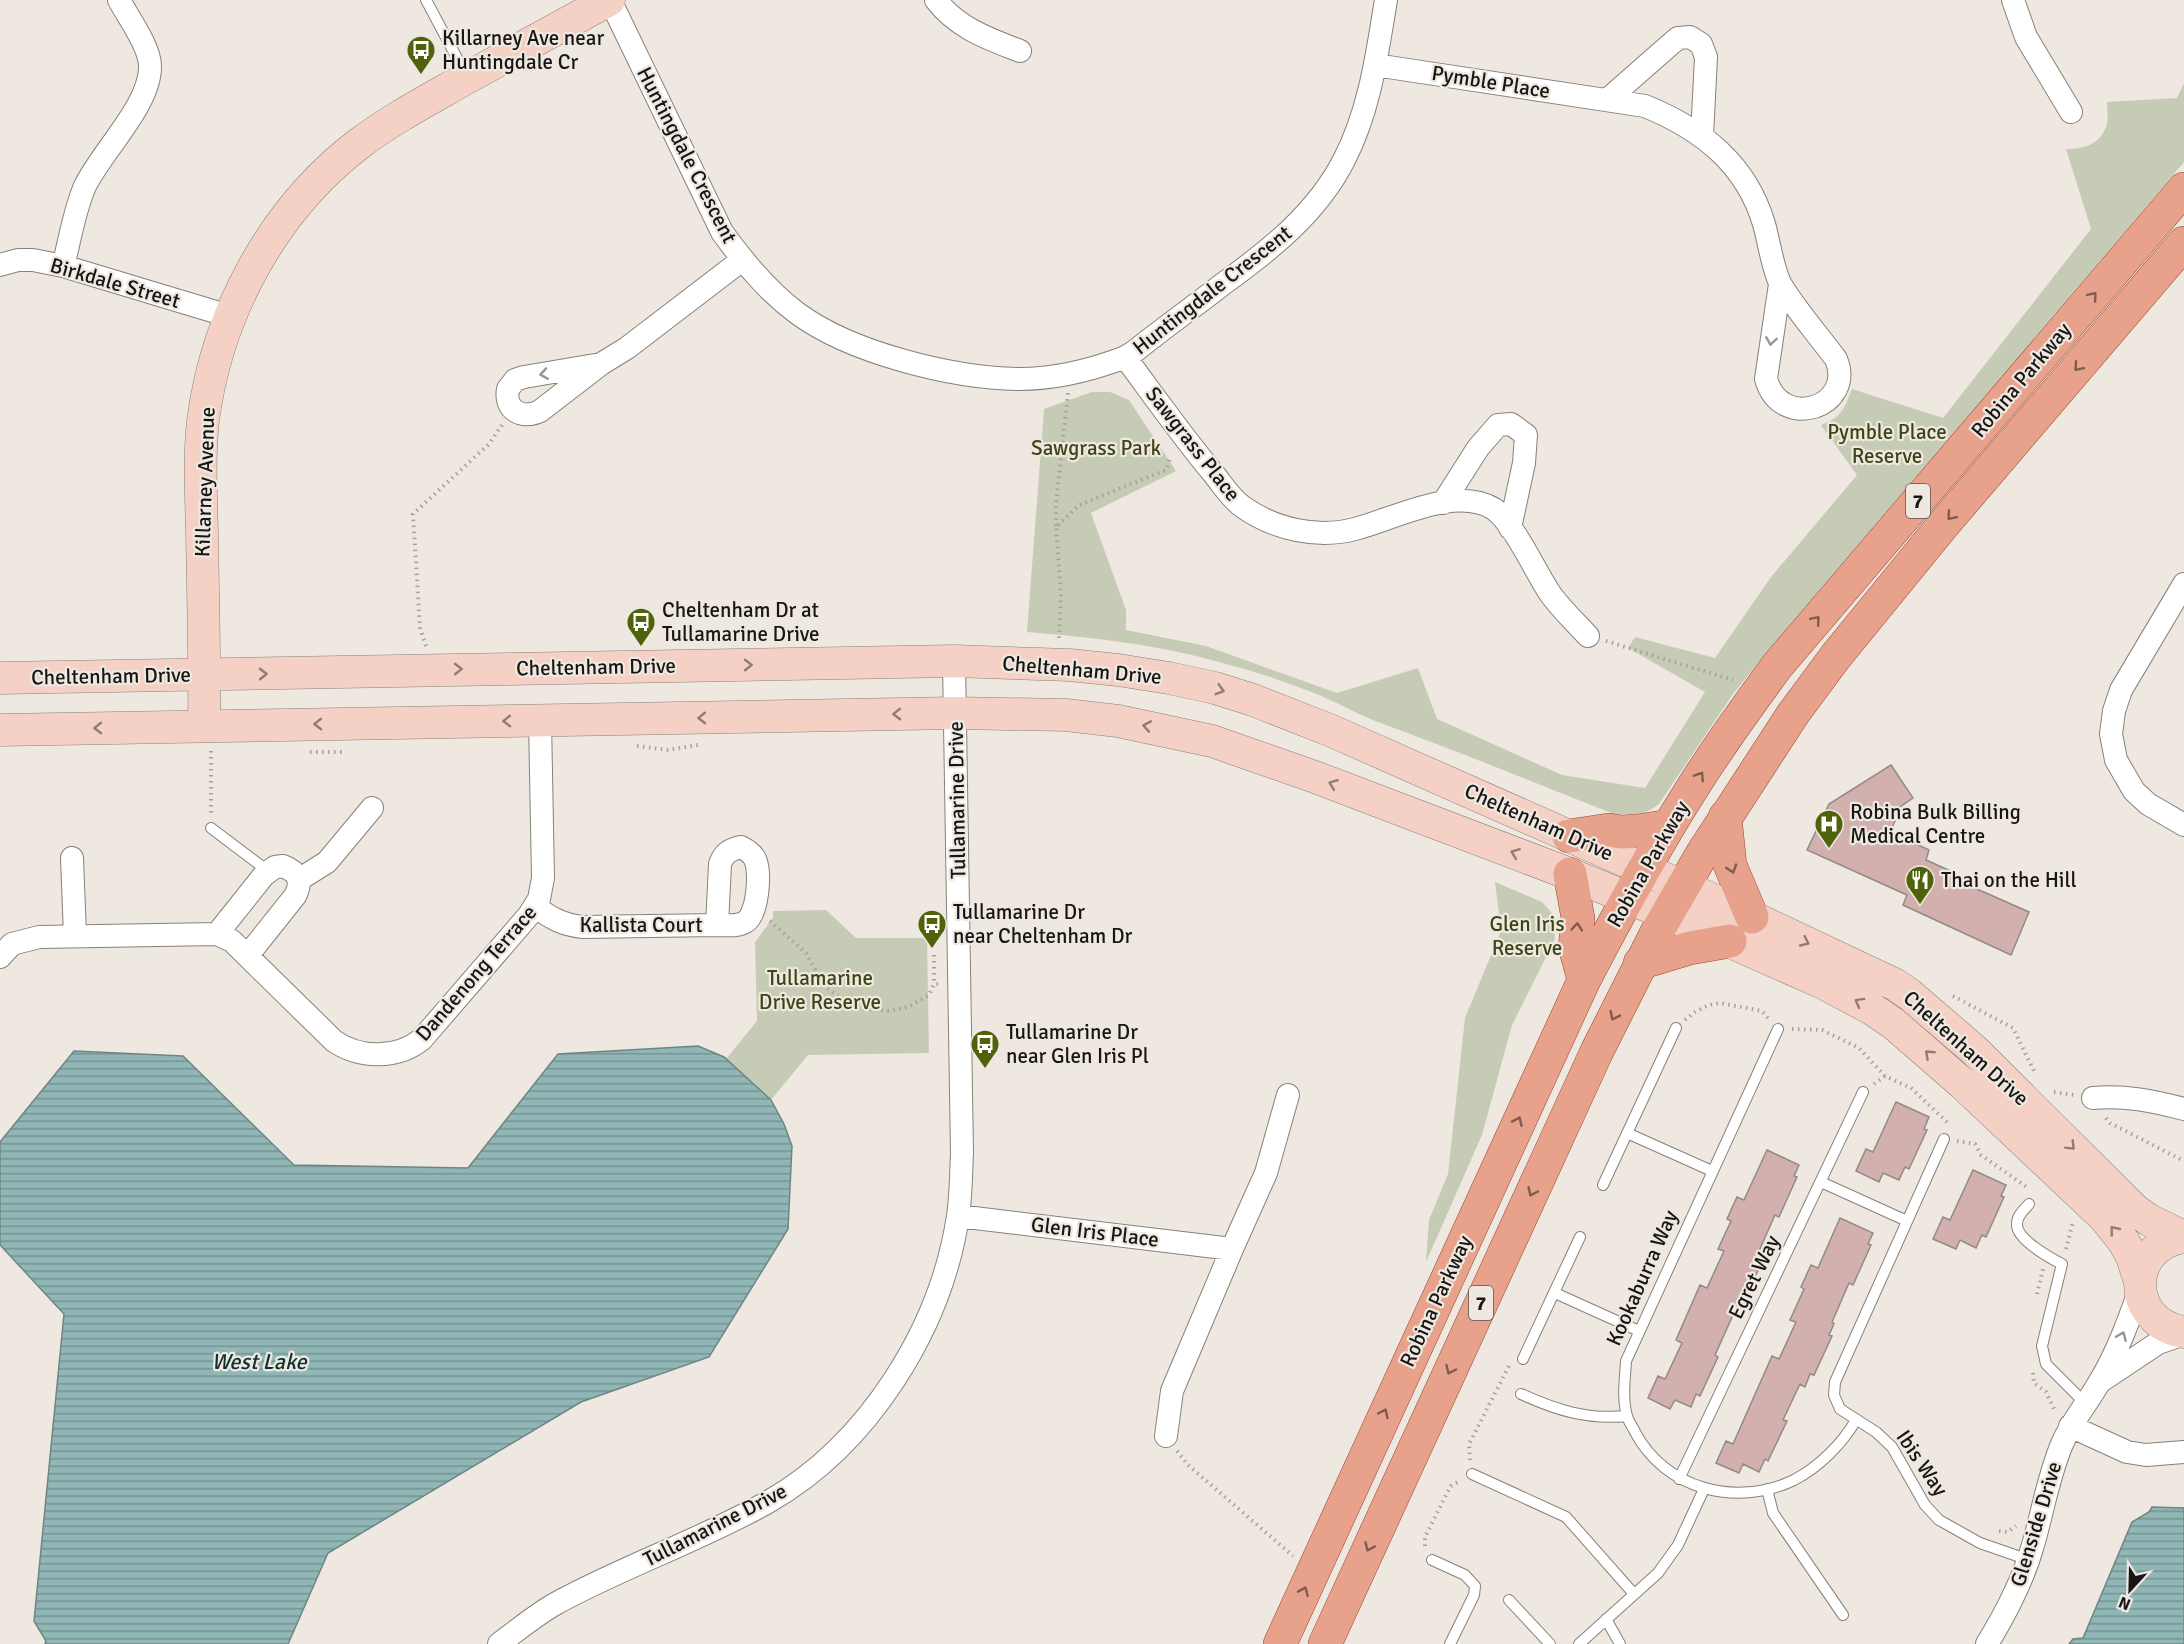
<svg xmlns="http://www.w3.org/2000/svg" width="2184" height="1644" font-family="Signika,sans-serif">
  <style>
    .green { fill: #c6cbb5 }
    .water { fill: url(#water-rules); stroke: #6d8685; stroke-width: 1.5 }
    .building { fill: #d2b0ad; stroke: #938989; stroke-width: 1.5 }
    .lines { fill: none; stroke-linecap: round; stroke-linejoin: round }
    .lane-casing { stroke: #86817a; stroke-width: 12 }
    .street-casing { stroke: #86817a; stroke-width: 24 }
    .secondary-casing { stroke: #86817a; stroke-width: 33 }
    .primary-casing { stroke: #95472f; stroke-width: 34 }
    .path { stroke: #a6a19c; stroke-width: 4; stroke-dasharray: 1.5 4.5; stroke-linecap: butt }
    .lane { stroke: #fff; stroke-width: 10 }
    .street { stroke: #fff; stroke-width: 22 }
    .secondary { stroke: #f4d0c5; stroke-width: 32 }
    .primary { stroke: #e8a18b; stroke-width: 33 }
    .oneway { stroke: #805c50 }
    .oneway2 { stroke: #979695 }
    .oneway3 { stroke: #917c75 }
    .labels { text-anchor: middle; stroke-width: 4.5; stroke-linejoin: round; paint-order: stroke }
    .shield { fill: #eee8e1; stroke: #585552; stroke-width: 1.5 }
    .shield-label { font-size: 20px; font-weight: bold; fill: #181614 }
    .poi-label { font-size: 21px; fill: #181614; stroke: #eee8e1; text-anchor: start }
    .street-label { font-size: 21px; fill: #181614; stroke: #eee8e1 }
    .park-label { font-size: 21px; fill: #3d4515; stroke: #eee8e1 }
    .water-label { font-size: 22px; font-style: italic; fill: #0d3334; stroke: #eee8e1 }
  </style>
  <defs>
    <pattern id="water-rules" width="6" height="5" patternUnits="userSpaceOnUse" patternTransform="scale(1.5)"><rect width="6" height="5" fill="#91b6b6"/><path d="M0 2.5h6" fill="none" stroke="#759393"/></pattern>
  </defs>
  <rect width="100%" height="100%" fill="#eee8e1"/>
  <path class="green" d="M2184,83V162L1769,649L1733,694L1659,804C1643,816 1634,815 1614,814C1538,784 1462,753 1386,725C1363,717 1342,705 1319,695C1285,681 1248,669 1211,660C1154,644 1087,637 1027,632L1044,409L1092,392H1110L1129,400L1176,471L1091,513L1126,610V630L1206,646L1337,693L1418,668L1437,719L1562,775L1645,788L1705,692L1628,648L1635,637L1715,658L1771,577L1857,475L1821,425C1842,417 1844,409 1852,389L1943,418L2091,229L2066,149C2084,149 2099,145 2106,127C2109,120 2107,109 2107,102L2177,98Z
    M1495,882L1542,902L1551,912L1555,939L1512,1025L1482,1135L1426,1262L1429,1220L1448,1174L1465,1018L1501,931Z
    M826,910L856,938H927L929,1053L808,1055L771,1100L726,1059L757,1021L755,942L773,918V911Z"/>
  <path class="water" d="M698,1046L724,1057L771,1100L784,1124L792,1146L788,1229L709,1357L581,1402L328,1553L288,1644H45L46,1641L34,1621L64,1314L0,1245V1142L74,1051L183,1056L294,1165L468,1168L558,1054Z
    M2152,1507L2184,1508V1644H2069L2073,1639L2083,1638L2132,1522L2149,1512Z"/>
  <path class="building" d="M1891,765L1913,798L1891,813L1895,821L1890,832L1929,850L1926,860L1953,872L1952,878L2029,912L2011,955L1903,905L1907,895L1807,850L1829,804Z
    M1896,1102L1929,1117L1924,1129L1927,1130L1909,1169L1905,1167L1899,1180L1883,1173L1879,1182L1856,1171L1866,1149L1873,1152Z
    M1767,1150L1799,1165L1794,1176L1797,1177L1779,1217L1775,1215L1759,1251L1763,1253L1757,1264L1760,1266L1742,1305L1738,1304L1715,1355L1718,1357L1700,1396L1696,1394L1691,1407L1675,1400L1670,1409L1648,1398L1658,1376L1665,1379L1682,1343L1676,1340L1700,1285L1707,1288L1724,1251L1718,1249L1731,1221L1727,1219L1737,1197L1744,1200Z
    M1973,1170L2006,1185L2001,1196L2004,1197L1986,1237L1982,1235L1976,1248L1960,1240L1956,1249L1933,1239L1943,1217L1950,1220Z
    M1840,1218L1873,1233L1868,1244L1871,1245L1853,1285L1849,1283L1832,1322L1834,1324L1829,1335L1832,1336L1814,1375L1810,1374L1805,1387L1800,1384L1783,1420L1787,1421L1768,1461L1765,1459L1759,1472L1743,1464L1739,1473L1716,1463L1726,1441L1733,1444L1772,1356L1779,1359L1796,1322L1790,1320L1804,1289L1801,1287L1811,1265L1818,1268Z"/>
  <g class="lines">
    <g class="lane-casing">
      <path id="lane" d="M426,0L466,75
        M211,828L268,871
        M1778,1029L1626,1361C1625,1378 1622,1399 1627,1416C1628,1421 1633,1427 1635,1432C1665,1489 1736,1508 1794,1480C1819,1467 1842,1444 1856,1420
        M1627,1133L1712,1171
        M1944,1139L1835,1382L1834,1395L1840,1409L1876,1432L1892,1447L1925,1505L1939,1520L1980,1543L2029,1560
        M1821,1182L1907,1221
        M1603,1185L1676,1028
        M2029,1204C2024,1210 2017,1215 2017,1224C2016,1239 2050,1258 2062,1264L2042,1346L2046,1364L2085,1403
        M1555,1293L1639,1331
        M1523,1359L1580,1237
        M1521,1394C1556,1410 1587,1420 1627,1416
        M1472,1474L1566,1517L1634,1594
        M1679,1479L1863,1092
        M1767,1489L1773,1513L1843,1615
        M1432,1560L1465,1575L1475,1586L1474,1595L1450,1644
        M1509,1600L1550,1644
        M1606,1619L1620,1644
        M1579,1644L1658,1573L1678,1545L1704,1489"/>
    </g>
    <g class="street-casing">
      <path id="street" d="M610,0L722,232C743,261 767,291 797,313C851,353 952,378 1019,379C1053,379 1091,370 1123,358C1134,354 1144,343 1153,337C1176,319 1200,302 1223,284C1270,250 1317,213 1344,160C1370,110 1377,54 1386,0
        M936,0C957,28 989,39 1020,51
        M2013,0L2026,37L2071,112
        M1375,65L1645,106C1701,129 1746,163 1764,224C1769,241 1773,271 1781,285C1797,311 1818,335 1836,359C1856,407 1781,432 1766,379L1780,284
        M1607,100L1672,43L1678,38L1690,37L1701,44L1706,57L1702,136
        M0,265L18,260H33L63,266L229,316
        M63,266C70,240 74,211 85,186C102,151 151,104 150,66C150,47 128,17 119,0
        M1125,357C1154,396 1182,436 1213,473C1222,484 1231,499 1243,507C1274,529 1317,539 1355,529C1394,519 1456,485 1494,509C1512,521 1536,572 1549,592C1560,608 1575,622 1588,636
        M601,364L524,377L515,380L508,389C504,410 522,420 540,411L601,364L627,348L742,260
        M1443,503L1478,448L1498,425L1511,424L1526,435L1524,463L1510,528
        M2184,584L2121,690L2114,711L2111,734L2116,760L2134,791L2148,804L2184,825
        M72,858L75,935
        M300,879L327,862L372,808
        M535,906C550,918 563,925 583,927L717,925L720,864C724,853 729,850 741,847C747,850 752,853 755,859C761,872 758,915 745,922C737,927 726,925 717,925
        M217,934L264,875L275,867L283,866C298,872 303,881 295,896L248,955
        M0,957L12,944L39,937L217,934L232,941L334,1041C360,1059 398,1059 422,1039L529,915L539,899L543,878L540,720
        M2093,1098C2125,1095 2153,1101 2184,1109
        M958,1216L1232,1249
        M2101,1381L2158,1343L2184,1334
        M2070,1426L2127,1452L2146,1455L2184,1452
        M1166,1436L1172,1391L1232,1249L1266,1173L1288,1095
        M499,1644C517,1630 536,1615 555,1604C624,1566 699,1541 768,1502C868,1445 941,1329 958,1216C961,1195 961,1174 962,1153L954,661
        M1987,1644C2006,1613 2023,1581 2033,1545C2043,1511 2048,1477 2062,1444C2072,1420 2088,1403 2100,1381C2117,1353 2129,1320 2140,1289"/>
    </g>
    <g class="secondary-casing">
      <path id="secondary" d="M0,678L954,661L1069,665L1118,670L1169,678L1215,688L1253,700L1332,731L1752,917L1896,985L1909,994L1974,1050L2135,1210L2149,1220L2184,1237
        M204,726C205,662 203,597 202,532C201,496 199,458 203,421C217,313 273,209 360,143C392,119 428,100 463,80C512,53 560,27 609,0
        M0,730L955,713L1066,715L1118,721L1212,741L1315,777L1570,874L1667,914L1823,983L1872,1009L1894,1024L1963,1084L2104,1217L2124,1242L2132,1257L2140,1282
        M2184,1237C2125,1246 2126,1323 2184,1332"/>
    </g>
    <g class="primary-casing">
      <path id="primary" d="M1725,817L1730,865L1752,917
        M1569,836L1609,830L1621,832L1638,831L1669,826
        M1570,874L1578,918L1575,947L1584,980
        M1640,963L1690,948L1730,941
        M1280,1644L1584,980C1617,917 1650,855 1688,795C1715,751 1746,708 1777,666L2184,189
        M1325,1644L1597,1051L1657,932L1702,854L1793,714L1836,656L1943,525L2184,243"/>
    </g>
    <path class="path" d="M1056,526V504L1068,393
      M1059,638L1061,596L1056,527L1079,505L1166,470L1171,456
      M1606,641L1733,680
      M426,646L420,628L413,514L489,444L502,425
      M637,746L668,750L698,745
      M211,751V815
      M310,752H342
      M770,921L806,953L825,987L856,1008L890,1011L908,1007L929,995L934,984H938
      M934,955V984
      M1953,996L2013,1028L2035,1073
      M1685,1020L1695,1012L1709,1005L1720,1003L1762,1011L1768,1018
      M1792,1029L1822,1030L1859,1048L1885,1076L1911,1088L1947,1122L1946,1126
      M1874,1084L1885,1076
      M2054,1092L2074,1095
      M2106,1118L2110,1123L2184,1161
      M1957,1141L1975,1144L1981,1155L2028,1188
      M2066,1249L2073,1222
      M2037,1294L2043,1269
      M2033,1373L2034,1383L2046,1392L2055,1411
      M1177,1451L1188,1465L1293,1556
      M1470,1460L1469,1444L1510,1364
      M1999,1531L2007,1532L2016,1526
      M1425,1546V1537L1447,1493L1451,1486L1460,1481"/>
    <use href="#lane" class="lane"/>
    <use href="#street" class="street"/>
    <use href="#secondary" class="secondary"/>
    <use href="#primary" class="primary"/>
  </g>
  <defs><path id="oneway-chevron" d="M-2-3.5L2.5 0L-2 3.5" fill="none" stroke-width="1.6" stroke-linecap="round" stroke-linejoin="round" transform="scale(1.5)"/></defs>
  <g class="oneway">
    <use href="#oneway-chevron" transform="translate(2093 296) rotate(-50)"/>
    <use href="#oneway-chevron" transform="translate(2078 367) rotate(131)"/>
    <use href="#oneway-chevron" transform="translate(1951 516) rotate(131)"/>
    <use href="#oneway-chevron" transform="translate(1816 620) rotate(-50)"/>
    <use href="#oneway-chevron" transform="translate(1700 776) rotate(-57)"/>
    <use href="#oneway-chevron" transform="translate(1732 869) rotate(72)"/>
    <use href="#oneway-chevron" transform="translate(1577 927) rotate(-85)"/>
    <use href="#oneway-chevron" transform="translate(1614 1016) rotate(116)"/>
    <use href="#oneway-chevron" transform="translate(1518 1121) rotate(-66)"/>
    <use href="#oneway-chevron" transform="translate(1532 1192) rotate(115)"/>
    <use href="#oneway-chevron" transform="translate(1450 1370) rotate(115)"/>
    <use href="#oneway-chevron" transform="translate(1384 1413) rotate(-65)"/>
    <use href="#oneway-chevron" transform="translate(1369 1547) rotate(114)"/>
    <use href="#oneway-chevron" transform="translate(1304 1591) rotate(-66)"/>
  </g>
  <g class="oneway2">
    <use href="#oneway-chevron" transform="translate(1771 341) rotate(99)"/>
    <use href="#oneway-chevron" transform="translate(544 374) rotate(171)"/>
    <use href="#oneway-chevron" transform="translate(2122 1336) rotate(-67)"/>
  </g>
  <g class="oneway3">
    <use href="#oneway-chevron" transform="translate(748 665) rotate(-1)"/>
    <use href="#oneway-chevron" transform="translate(458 669) rotate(-1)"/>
    <use href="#oneway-chevron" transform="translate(263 674) rotate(-1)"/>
    <use href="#oneway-chevron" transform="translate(1220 690) rotate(16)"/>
    <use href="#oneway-chevron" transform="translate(897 714) rotate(179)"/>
    <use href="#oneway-chevron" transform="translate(702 718) rotate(179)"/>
    <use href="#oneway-chevron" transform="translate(507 721) rotate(179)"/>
    <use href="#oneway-chevron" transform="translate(318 724) rotate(179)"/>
    <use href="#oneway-chevron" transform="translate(1147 726) rotate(-170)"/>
    <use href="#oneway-chevron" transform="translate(98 728) rotate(179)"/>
    <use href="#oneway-chevron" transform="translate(1333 784) rotate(-159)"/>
    <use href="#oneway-chevron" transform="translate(1515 853) rotate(-159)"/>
    <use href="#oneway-chevron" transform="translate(1805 942) rotate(25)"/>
    <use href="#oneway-chevron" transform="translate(1859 1002) rotate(-151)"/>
    <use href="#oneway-chevron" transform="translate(1929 1054) rotate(-137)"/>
    <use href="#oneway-chevron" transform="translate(2071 1146) rotate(45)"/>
    <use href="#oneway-chevron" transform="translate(2114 1230) rotate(-129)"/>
  </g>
  <defs>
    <g id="bus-pin" transform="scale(1.5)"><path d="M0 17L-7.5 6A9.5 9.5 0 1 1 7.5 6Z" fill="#50620b" stroke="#eee8e1"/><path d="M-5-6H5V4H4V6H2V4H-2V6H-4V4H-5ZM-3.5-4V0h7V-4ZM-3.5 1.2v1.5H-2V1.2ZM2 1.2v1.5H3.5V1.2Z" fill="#fff"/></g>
    <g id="hospital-pin" transform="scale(1.5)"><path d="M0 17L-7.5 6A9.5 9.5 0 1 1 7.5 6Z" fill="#50620b" stroke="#eee8e1"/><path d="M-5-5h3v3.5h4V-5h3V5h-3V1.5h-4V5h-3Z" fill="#fff"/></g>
    <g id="restaurant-pin" transform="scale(1.5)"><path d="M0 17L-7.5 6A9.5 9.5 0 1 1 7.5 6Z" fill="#50620b" stroke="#eee8e1"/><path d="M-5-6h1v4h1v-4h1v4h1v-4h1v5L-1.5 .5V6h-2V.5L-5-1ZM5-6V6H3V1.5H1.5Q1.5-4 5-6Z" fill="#fff"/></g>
  </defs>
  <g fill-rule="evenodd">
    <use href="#bus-pin" x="421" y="50"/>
    <use href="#bus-pin" x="641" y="622"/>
    <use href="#hospital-pin" x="1829" y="824"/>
    <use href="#restaurant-pin" x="1920" y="880"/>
    <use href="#bus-pin" x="932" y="924"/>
    <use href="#bus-pin" x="985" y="1044"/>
  </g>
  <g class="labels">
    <g class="shield">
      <rect x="1906" y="484" width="24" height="34" rx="4.5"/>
      <rect x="1469" y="1286" width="24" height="34" rx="4.5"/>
    </g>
    <g class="shield-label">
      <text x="1918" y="508">7</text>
      <text x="1481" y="1310">7</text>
    </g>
    <g class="poi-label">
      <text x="442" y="45">Killarney Ave near<tspan x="442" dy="24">Huntingdale Cr</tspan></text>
      <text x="662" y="617">Cheltenham Dr at<tspan x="662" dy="24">Tullamarine Drive</tspan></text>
      <text x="1850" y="819">Robina Bulk Billing<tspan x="1850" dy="24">Medical Centre</tspan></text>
      <text x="1941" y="887">Thai on the Hill</text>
      <text x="953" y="919">Tullamarine Dr<tspan x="953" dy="24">near Cheltenham Dr</tspan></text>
      <text x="1006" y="1039">Tullamarine Dr<tspan x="1006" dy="24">near Glen Iris Pl</tspan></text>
    </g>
    <g class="street-label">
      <text transform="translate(1491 82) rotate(9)" y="7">Pymble Place</text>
      <text transform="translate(687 155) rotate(63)" y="7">Huntingdale Crescent</text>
      <text transform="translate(115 283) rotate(16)" y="7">Birkdale Street</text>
      <text transform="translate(1212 290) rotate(-38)" y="7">Huntingdale Crescent</text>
      <text transform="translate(2021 380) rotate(-50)" y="7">Robina Parkway</text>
      <text transform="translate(1193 444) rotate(52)" y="7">Sawgrass Place</text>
      <text transform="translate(205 482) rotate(-88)" y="7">Killarney Avenue</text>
      <text transform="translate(596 667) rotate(-1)" y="7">Cheltenham Drive</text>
      <text transform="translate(1082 670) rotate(5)" y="7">Cheltenham Drive</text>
      <text transform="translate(111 676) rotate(-1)" y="7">Cheltenham Drive</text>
      <text transform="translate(957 800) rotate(-91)" y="7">Tullamarine Drive</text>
      <text transform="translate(1539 822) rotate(24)" y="7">Cheltenham Drive</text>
      <text transform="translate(1648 864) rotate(-60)" y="7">Robina Parkway</text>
      <text x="641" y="932">Kallista Court</text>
      <text transform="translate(476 973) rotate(-49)" y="7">Dandenong Terrace</text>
      <text transform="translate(1966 1048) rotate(42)" y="7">Cheltenham Drive</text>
      <text transform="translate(1095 1232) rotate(7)" y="7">Glen Iris Place</text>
      <text transform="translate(1754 1277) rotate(-64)" y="7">Egret Way</text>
      <text transform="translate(1642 1278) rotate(-66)" y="7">Kookaburra Way</text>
      <text transform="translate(1436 1301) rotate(-65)" y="7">Robina Parkway</text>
      <text transform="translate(1922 1463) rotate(56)" y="7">Ibis Way</text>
      <text transform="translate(2036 1524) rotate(-73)" y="7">Glenside Drive</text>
      <text transform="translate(715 1525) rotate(-27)" y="7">Tullamarine Drive</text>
    </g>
    <g class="park-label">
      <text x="1887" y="439">Pymble Place<tspan x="1887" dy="24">Reserve</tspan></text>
      <text x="1096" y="455">Sawgrass Park</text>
      <text x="1527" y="931">Glen Iris<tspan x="1527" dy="24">Reserve</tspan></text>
      <text x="820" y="985">Tullamarine<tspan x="820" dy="24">Drive Reserve</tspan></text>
    </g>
    <g class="water-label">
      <text x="259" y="1369">West Lake</text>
    </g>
  </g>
  <g transform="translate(2130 1590) rotate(202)" stroke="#eee8e1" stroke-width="4.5" paint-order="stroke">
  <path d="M0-4.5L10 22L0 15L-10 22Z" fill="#181614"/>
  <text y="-9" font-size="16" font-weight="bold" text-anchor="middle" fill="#181614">N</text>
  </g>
</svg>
